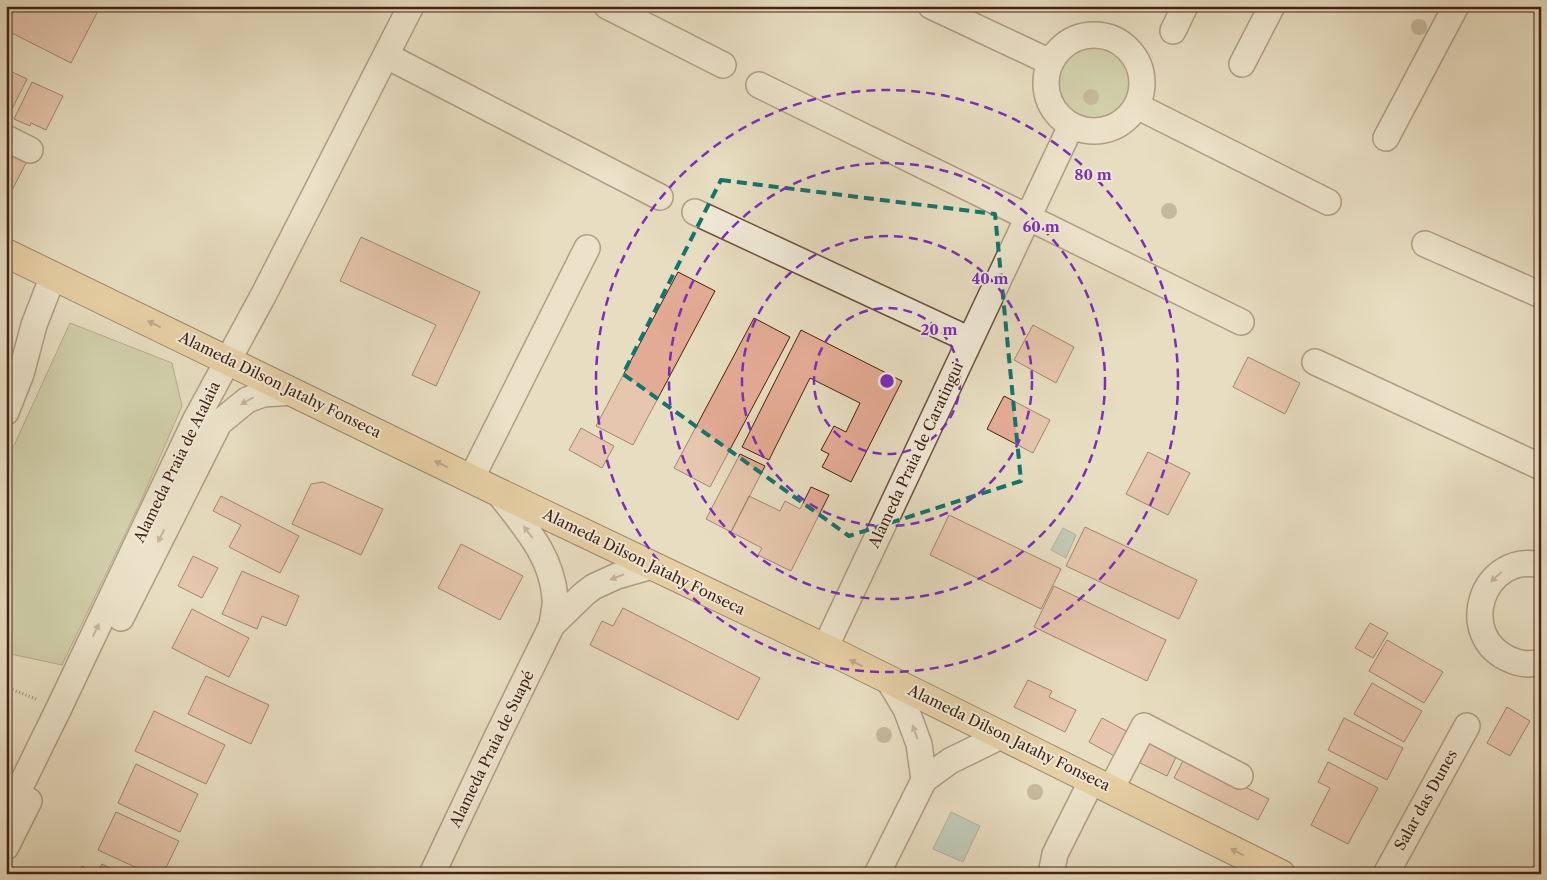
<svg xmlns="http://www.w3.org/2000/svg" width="1547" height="880" font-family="'Libre Caslon Text',serif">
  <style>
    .green { fill: #b7c092; stroke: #7e7052 }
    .water { fill: #97bbb6; stroke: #767d74 }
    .building { fill: #e4ab94; stroke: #442112 }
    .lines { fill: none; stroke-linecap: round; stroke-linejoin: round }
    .minor-casing { stroke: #6d503e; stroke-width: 28 }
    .major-casing { stroke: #442112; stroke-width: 30 }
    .path { stroke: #442112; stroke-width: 3; stroke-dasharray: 1 2.5; stroke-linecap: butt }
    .minor { stroke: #efe9d6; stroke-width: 25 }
    .major { stroke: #e4be80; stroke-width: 28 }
    .tree { fill: #9d8c72 }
    .oneway { fill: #8c6844 }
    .oneway2 { fill: #9a8574 }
    .marked { fill: none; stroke: #0f766e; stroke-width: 4; stroke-dasharray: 10 6; stroke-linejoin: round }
    .ring { fill: none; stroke: #7b2cbf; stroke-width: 2.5; stroke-dasharray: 9 6 }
    .labels { text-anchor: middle; stroke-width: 4; stroke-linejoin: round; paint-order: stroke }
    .street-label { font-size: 15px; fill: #442112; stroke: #efe9d6 }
    .centre { fill: #7b2cbf; stroke: #efe9d6; stroke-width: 2.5 }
    .ring-label { font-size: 15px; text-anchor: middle; font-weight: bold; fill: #7b2cbf; stroke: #efe9d6; stroke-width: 4; stroke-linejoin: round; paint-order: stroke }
  </style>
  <rect width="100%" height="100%" fill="#e7ddc0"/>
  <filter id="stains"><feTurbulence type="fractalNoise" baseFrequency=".004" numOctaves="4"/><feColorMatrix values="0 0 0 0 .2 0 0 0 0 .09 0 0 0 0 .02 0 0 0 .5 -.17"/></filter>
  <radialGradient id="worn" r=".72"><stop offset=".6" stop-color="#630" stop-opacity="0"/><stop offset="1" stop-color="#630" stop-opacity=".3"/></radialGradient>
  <path class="green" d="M1059 83a35 35 0 1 1 70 0a35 35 0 1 1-70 0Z
    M70,323L172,363L182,406L140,503L62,665L6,653V463Z"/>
  <path class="water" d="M1063,528L1076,535L1066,558L1051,550Z
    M951,812L980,826L963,862L933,849Z"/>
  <path class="building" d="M6,6H89L98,11L71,63L6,30Z
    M6,69L27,79L10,113L6,111Z
    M32,82L63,96L46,130L31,123L30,126L14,119Z
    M6,153L26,163L8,198L6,197Z
    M361,237L480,292L436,386L412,375L436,325L340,281Z
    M678,272L715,291L633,445L596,426Z
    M754,318L790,337L710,487L674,468Z
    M1033,325L1074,347L1056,383L1014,360Z
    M801,330L902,381L851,482L822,467L829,454L821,450L834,426L846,432L860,403L810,378L769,460L742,447Z
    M1248,357L1300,383L1285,414L1233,387Z
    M1004,396L1050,420L1033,453L987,429Z
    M581,428L614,446L602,468L569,450Z
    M1148,452L1190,473L1168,515L1126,494Z
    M740,454L765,466L731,532L706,519Z
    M323,482L383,509L361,555L292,524L311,484Z
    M811,487L829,495L791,571L758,555L762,548L731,532L749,496L780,511L785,501L800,509Z
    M221,496L299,536L280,573L229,547L241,525L213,511Z
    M949,515L1061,569L1041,609L930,555Z
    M1085,527L1197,580L1179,619L1066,566Z
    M461,544L523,576L500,620L438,588Z
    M193,556L218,568L202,598L178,586Z
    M242,571L299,596L286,626L262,616L257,629L222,614Z
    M1054,586L1166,640L1147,681L1034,627Z
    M623,608L760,678L738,720L590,645L602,621L613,626Z
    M192,609L249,638L229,677L172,648Z
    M1370,623L1388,633L1373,658L1355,648Z
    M1387,640L1443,672L1424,703L1369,671Z
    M206,676L269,705L251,744L188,714Z
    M1028,680L1052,691L1049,697L1076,710L1065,732L1014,707Z
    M1372,683L1422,711L1404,742L1354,714Z
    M1507,707L1530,721L1510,756L1487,743Z
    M154,711L225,745L206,784L135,751Z
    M1102,718L1130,733L1116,757L1089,742Z
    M1344,718L1403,748L1387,780L1328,750Z
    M1150,742L1177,755L1167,776L1140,763Z
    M1185,757L1269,799L1258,820L1174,778Z
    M1328,762L1378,788L1348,844L1311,825L1330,788L1318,782Z
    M136,764L198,794L180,832L118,803Z
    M116,812L179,841L163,874H150L98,850Z
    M102,864L121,874H78L82,866L96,873Z"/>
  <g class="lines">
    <g class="minor-casing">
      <path id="minor" d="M607,6L723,65
        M931,6L1050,62
        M1173,31L1185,6
        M1046 83a48 48 0 1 1 96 0a48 48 0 1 1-96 0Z
        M387,56L660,197
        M1242,64L1272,6
        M759,85L1241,322
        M1137,106L1328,202
        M6,138L30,150
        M1386,138L1456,6
        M695,212L970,340
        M1425,244L1541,295
        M1315,362L1541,467
        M6,412L21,374L34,325L53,276
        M471,479L587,248
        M498,492C523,525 552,555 555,598C556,606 553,616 552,625
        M1541,565C1482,551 1454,637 1511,660C1520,664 1531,665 1541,662
        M121,618L219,423L247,400L263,394L294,392
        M825,648L1071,126
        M888,679L906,709L919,744L924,780
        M1111,789L1144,726L1240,776
        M6,816L59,708L195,421L264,294L411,6
        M6,847L29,801
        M432,874L495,741L552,625L584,594L593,587L617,576L652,566
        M877,874L924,780L950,761L1001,736
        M1051,874L1055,854L1092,780
        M1386,874L1467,726"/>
    </g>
    <g class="major-casing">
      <path id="major" d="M6,253L498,492L825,648L1281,874"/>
    </g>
    <path class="path" d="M6,687L36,699"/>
    <use href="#minor" class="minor"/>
    <use href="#major" class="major"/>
  </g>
  <g class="tree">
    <circle cx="1419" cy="27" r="8"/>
    <circle cx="1091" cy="97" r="8"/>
    <circle cx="1169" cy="211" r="8"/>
    <circle cx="884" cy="735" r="8"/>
    <circle cx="1035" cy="792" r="8"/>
  </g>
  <defs><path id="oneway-solid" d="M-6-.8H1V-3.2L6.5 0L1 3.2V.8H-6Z" transform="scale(1.25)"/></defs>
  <g class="oneway">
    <use href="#oneway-solid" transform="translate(154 324) rotate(-154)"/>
    <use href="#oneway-solid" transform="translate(441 464) rotate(-154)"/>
    <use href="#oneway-solid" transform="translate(856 663) rotate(-154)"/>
    <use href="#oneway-solid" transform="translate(1237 852) rotate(-153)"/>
  </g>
  <g class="oneway2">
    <use href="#oneway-solid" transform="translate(247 401) rotate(151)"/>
    <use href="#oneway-solid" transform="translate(528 532) rotate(-127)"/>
    <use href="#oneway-solid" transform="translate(161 536) rotate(117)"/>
    <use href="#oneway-solid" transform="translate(617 577) rotate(159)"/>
    <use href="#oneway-solid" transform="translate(1496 577) rotate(138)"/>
    <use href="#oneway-solid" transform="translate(96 630) rotate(-65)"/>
    <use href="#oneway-solid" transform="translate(915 732) rotate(-110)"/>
  </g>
  <path d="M0 0H1547V880H0ZM721,180L995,214L1021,481L849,536L623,374Z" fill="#e7ddc0" fill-opacity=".55" fill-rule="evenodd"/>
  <path class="marked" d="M721,180L995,214L1021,481L849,536L623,374Z"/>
  <g class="ring">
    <circle cx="887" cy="381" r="73"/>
    <circle cx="887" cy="381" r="145"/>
    <circle cx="887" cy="381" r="218"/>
    <circle cx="887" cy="381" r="291"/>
  </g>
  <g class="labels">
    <g class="street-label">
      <text transform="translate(280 385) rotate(26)" y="5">Alameda Dilson Jatahy Fonseca</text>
      <text transform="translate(916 455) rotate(-65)" y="5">Alameda Praia de Caratingui</text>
      <text transform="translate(177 462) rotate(-64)" y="5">Alameda Praia de Atalaia</text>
      <text transform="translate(644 562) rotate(26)" y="5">Alameda Dilson Jatahy Fonseca</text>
      <text transform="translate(1009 738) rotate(26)" y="5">Alameda Dilson Jatahy Fonseca</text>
      <text transform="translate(492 749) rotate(-64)" y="5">Alameda Praia de Suapé</text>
      <text transform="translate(1426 800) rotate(-61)" y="5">Salar das Dunes</text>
    </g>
  </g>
  <circle cx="887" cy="381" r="8" class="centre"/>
  <g class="ring-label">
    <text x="1093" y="180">80 m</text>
    <text x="1041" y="232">60 m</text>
    <text x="990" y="284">40 m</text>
    <text x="939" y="335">20 m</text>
  </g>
  <rect width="1547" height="880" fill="none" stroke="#e7ddc0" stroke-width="25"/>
  <rect x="8" y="8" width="1532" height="865" fill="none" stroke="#442112" stroke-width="2.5"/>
  <rect x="12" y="12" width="1522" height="855" fill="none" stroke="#442112"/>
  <rect width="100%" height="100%" filter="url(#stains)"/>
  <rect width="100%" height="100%" fill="url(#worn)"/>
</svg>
